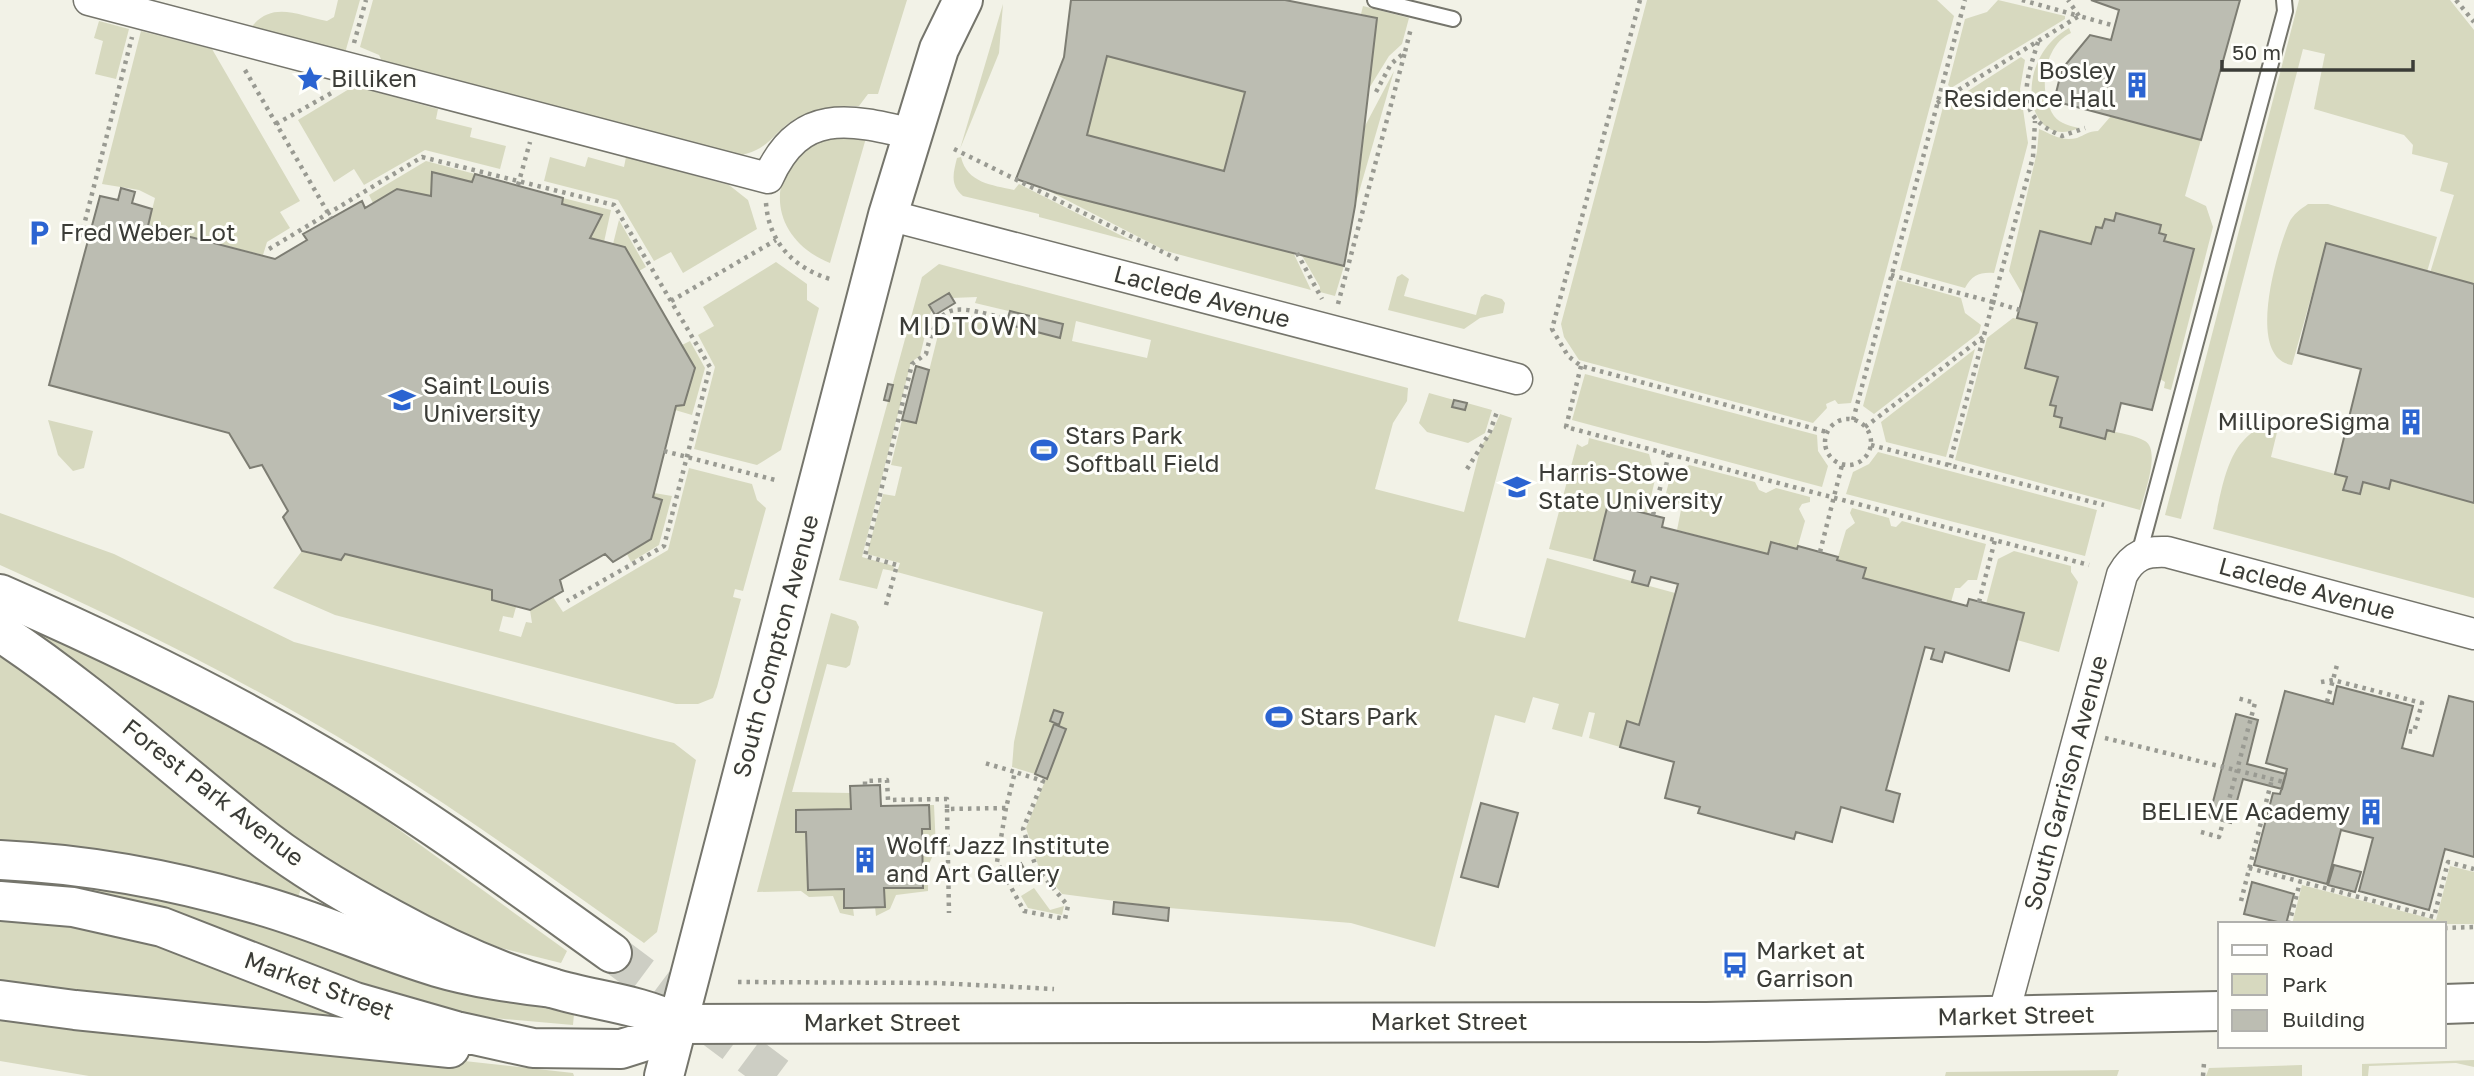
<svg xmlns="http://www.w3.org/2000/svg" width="2474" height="1076" font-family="'Golos Text',sans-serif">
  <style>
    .green { fill: #d7d9bf; fill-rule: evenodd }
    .building { fill: #bcbdb2; stroke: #7d7d73; stroke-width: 2; fill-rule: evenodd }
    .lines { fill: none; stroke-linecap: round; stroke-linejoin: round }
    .highway-tunnel { stroke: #cdcec4; stroke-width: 38; stroke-dasharray: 38 19; stroke-linecap: butt }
    .lane-casing { stroke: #75756c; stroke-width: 18 }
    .street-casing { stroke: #75756c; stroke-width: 33 }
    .secondary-casing { stroke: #75756c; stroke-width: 42 }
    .primary-casing { stroke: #75756c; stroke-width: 42 }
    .highway-casing { stroke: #75756c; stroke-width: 42 }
    .path { stroke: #999a92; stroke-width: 4.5; stroke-dasharray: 3.5 5; stroke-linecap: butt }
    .lane { stroke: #fff; stroke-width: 14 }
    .street { stroke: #fff; stroke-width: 30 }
    .secondary { stroke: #fff; stroke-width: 38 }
    .primary { stroke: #fff; stroke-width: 38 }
    .highway { stroke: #fff; stroke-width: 38 }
    .labels { text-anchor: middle; stroke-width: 6; stroke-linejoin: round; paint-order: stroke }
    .poi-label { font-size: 24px; fill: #3b3c37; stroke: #fffffb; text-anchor: start }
    .street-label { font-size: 24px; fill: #3b3c37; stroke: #fffffb }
    .neighbourhood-label { font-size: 26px; letter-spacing: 2px; fill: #3b3c37; stroke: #fffffb }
  </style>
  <rect width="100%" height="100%" fill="#f2f2e7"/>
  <path class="green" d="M338,0H360L345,53L250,29C271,0 297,15 327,21L334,17Z
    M373,0H907L878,94H868L859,106C837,106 815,108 795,119C773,132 770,149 742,155L383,63L379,55L360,47Z
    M1647,0H1937L1954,16L1851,403L1838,404L1835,400L1826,404L1827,408L1813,423L1579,360L1564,337L1561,324Z
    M1998,0L2065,16V19L1951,88L1948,85L1965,19L1987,12Z
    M2299,0H2450L2474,30V284L2430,273L2454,195L2440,191L2448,163L2412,154L2413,145L2404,135L2314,109L2325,54L2303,49L2181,519L2165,515Z
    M1003,4L999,53L960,149Z
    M1363,6L1409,18L1402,44L1389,56L1368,90L1377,18L1361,14Z
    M99,21L129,29L116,79L95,74L103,41L94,38Z
    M2069,28L2071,33C2044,45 2037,92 2054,116C2060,124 2071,126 2079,128C2025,152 2011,60 2069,28Z
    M141,31L212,49L300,201L280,212L290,228L267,242L263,255L148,226L155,198L139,190L102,184Z
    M1107,56L1245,92L1224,171L1087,135Z
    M2021,57L2025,60L2020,89L2028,143L1994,273C1980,272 1972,275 1965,288L1900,270L1943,107Z
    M1394,71L1355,206L1365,126Z
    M354,86L438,109L436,119L472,128L470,137L506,146L500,169L425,150L364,185L354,169L334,182L298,120Z
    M2111,116L2201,140L2185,196L2206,206L2213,227L2171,390L2164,388L2165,382L2160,379L2165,235L2159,233L2161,225L2105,219L2102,228L2096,227L2091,244L2023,295L2009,271L2037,152L2039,129C2051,134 2062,142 2077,138C2085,135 2088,131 2098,131Z
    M842,135L866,138L830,263C758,234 765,148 842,135Z
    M550,157L585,167L588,157L624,167L626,157L729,185L748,200L757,229L683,273L671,252L654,261L618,200L544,181Z
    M961,157C967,183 992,185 1014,190L1019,184L1134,242L1039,217V214L963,196C950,185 953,174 957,158Z
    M426,161L475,174L472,182L432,172L431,196L397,189L373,203L369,195Z
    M1047,190L1293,252L1311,290L1166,251Z
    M563,198L611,210L604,242L590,238L602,215L562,204Z
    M2308,204H2328L2437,237L2427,272L2326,244L2292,365C2245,358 2277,251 2289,223C2293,214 2301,209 2308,204Z
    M619,220L646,267L639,271L613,244Z
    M1301,254L1344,266L1335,296L1320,292V287Z
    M776,262L807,284V300L819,308L781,450L757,465L694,449L715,367L698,335L714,326L703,307Z
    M939,264L1408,388L1407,401L1393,423L1375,489L1464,512L1481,446L1493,430L1500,414L1512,418L1458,621L1525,638L1547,558L1675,593L1639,725L1627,722L1620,747L1589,738L1595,713L1589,712L1582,737L1552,729L1559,704L1533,697L1525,723L1495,715L1435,947L1351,923L1169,908L1062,894L1038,865L1026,828L1066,729L1053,725L1035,774L1012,767L1014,742L1043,612L897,572L900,563L867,554L883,494L895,496L902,467L891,465L902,420L916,423L938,335C946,320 953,316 970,316L1059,338L1063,324L975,303L977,297L952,298L949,293L929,305L932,310L922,330L926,331L920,356L911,362L862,557L894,566L893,571L883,569L877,589L839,580L922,277ZM1076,321L1151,340L1147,358L1072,341Z
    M1402,274L1409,279L1404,296L1476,315L1481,297L1485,294L1502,299L1505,303L1503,313L1480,318L1464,329L1388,310L1397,277Z
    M1897,280L1961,298L1965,313L1981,325L1979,333L1874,414L1863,406Z
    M2013,318L2037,323L2025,368L2058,377L2050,405L2056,406L2054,416L2062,418L2060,427L2104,439L2107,430C2119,433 2135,435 2145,441C2161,450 2144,495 2140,510L1955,460L1987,338Z
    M690,341L705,368L692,415L675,410L676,406L684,405L695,368L682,345Z
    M1975,349L1946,457L1886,442L1881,422Z
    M1585,374L1817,435L1818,451L1828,466L1822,487L1572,420Z
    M1429,393L1454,400L1452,407L1464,410L1467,403L1492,410L1485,433L1468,443L1427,432L1419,423Z
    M48,420L93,431L84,468L73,471L58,455Z
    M2279,424L2271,457L2347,477L2344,490L2360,494L2363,482L2389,489L2391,480L2474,503V598L2213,529C2223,488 2227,427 2279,424Z
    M1589,438L1649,454L1653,469L1657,471L1647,514L1608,504L1594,560L1549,549L1577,444L1582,447L1588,444Z
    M1878,452L2097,510L2085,556L1846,494L1853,472L1869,464Z
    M1689,465L1755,482L1759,490L1766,493L1776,488L1810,497V502L1802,504L1799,509L1805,521L1797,549L1768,554L1677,530L1681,510L1676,502L1665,497L1671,474L1678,476Z
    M689,468L752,484L757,500L766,508L743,591L735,589L733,597L741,599L717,687L713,698L698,704H676L335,615L273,588L302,551L341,560L345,554L492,590V600L516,607L513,618L503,616L499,631L521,637L526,622L532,623L530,610L553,597L563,612L668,550Z
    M654,493L672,496L659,545L631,562L627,554L651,539L662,501L653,497Z
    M1852,508L1889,518L1891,526L1896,527L1902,521L1986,544L1977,580H1968L1960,588H1955L1951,602L1863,578L1865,568L1837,560L1846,530L1855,523L1850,513Z
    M0,513L114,554L294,642L654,738L674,743L696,760L657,932L644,943C551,878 460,811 363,752C246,681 124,621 0,565Z
    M2014,551L2071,566V572L2078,582L2059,652L2017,640L1986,604L1998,559Z
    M0,610L105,658L333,782L567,951L561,963L501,948L429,921L279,835Z
    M831,613L856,621L859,627L850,665L846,668L827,664L792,792L851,793V809L796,811V832H806L808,890L844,889L853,908L854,916L840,913L833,896L809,897L801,891L757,892Z
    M0,650L303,883L297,900L0,844Z
    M929,805H934L936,849L928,866V891L896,895L890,909L876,916L875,907H885L884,888L923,887L922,829H930Z
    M2450,866L2474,872V924H2292L2302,885L2436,920Z
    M0,875L203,904L469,993L574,1014L573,1025L493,1018L408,1003L0,886Z
    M1034,888L1050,910L1064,906L1062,915L1028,908L1021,896Z
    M0,914L133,932L385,1026L0,987Z
    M0,1010L573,1073L574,1076H89L0,1061Z
    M2474,1060V1067L2456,1063L2369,1066L2368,1076H2362V1064Z
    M2302,1065V1076H2206L2209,1068Z
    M2119,1070L2117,1076H1945L1946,1072Z"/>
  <path class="building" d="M1071,0H1285L1377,18L1355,206L1344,266L1057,193L1016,179L1064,57ZM1107,56L1245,92L1224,171L1087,135Z
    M2091,0H2240L2201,140L2054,101L2062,69L2090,35L2111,40L2119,10Z
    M432,172L472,182L475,174L563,198L562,204L602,215L590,238L625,247L695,368L684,405L676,406L653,497L662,500L651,539L613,562L605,554L560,580L563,591L530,610L492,600V590L345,554L341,560L302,551L283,517L288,511L262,465L250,468L229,433L49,385L100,196L118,200L121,188L135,192L132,203L152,209L148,226L275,259L307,240L303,234L362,201L365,208L397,189L431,196Z
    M2116,213L2161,225L2159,233L2166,235L2164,241L2194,249L2152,410L2121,403L2114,432L2107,430L2105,439L2060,427L2062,418L2054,416L2056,406L2050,405L2058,377L2025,368L2037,323L2017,318L2040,231L2091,244L2096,227L2102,228L2105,219L2114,221Z
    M2326,243L2474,284V503L2391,480L2389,489L2363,482L2360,494L2343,490L2347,477L2335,474L2361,369L2298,353Z
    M949,293L955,303L935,315L929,305Z
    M1010,311L1063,324L1060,338L1006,324Z
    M916,366L929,370L916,423L902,420Z
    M888,384L893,385L889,401L884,400Z
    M1454,400L1467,403L1465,410L1452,407Z
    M1608,504L1664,518L1662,527L1768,554L1771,542L1797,549L1798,546L1838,557L1837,560L1866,568L1863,578L1967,606L1969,599L2024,613L2009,671L1945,652L1942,662L1931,659L1934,649L1925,647L1886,790L1900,794L1893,822L1841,807L1832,842L1796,832L1794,839L1698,813L1700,807L1665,798L1674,762L1620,747L1627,721L1639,725L1678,584L1651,577L1648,586L1632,582L1635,571L1594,560Z
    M2337,686L2413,706L2402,748L2433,756L2449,696L2474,702V857L2445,849L2429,910L2359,891L2373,838L2341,830L2327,884L2254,865L2273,793L2280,794L2287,769L2266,763L2285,691L2333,704Z
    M1054,710L1063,713L1059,725L1050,721Z
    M2236,714L2258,720L2247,764L2286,774L2282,789L2243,779L2231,823L2209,817Z
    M1054,724L1066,729L1047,779L1035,774Z
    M880,785L881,806L929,805L930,829H922L923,888H884L885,907L853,908H844V889L808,890L806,832H796V810L851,809L850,786Z
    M1481,803L1518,813L1498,887L1461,877Z
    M1021,863L1030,879L1020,884L1011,868Z
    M2334,865L2361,872L2355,892L2328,885Z
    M2252,882L2294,894L2286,924L2244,914Z
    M1114,902L1169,908L1168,921L1113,914Z"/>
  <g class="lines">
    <path class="highway-tunnel" d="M612,953L777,1076"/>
    <g class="lane-casing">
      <path id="lane" d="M1375,0L1453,19
        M2139,554L2285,11L2284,0"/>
    </g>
    <g class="street-casing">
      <path id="street" d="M89,0L768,178C800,107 849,119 913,134
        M888,215L1517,379
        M2003,1017L2122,575C2133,555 2145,551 2167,552L2474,634"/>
    </g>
    <g class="secondary-casing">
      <path id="secondary" d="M664,1076L888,215L939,49L963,0"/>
    </g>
    <g class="primary-casing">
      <path id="primary" d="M0,632C91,692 169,764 254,831C296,865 344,893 392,919C441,946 497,972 552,988C594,1001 638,1003 679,1024L1706,1022L2220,1011
        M0,901L73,907L162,927L355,1002L456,1031L533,1048L621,1049L659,1037L679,1024
        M0,1000L75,1010L450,1048
        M2444,1004L2474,1003"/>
    </g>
    <g class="highway-casing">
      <path id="highway" d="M0,594C110,642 219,695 322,756C423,815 517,885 612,953
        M0,860C87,864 173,880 256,904C318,921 376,949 437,967C474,978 513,983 552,988"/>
    </g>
    <path class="path" d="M1640,0L1552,329L1568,356L1581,366L1827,432
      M2022,0L2079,16L2068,0
      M2456,0L2474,22
      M2038,42C2025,84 2013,116 2062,136L2085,128
      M354,43L366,0
      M245,70L331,218
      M1376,92L1391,64L1405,52L1411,28
      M1937,103L2079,16L2115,26
      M276,124L335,91
      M954,149L1179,260
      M518,185L530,142
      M766,203C769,244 795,269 833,280
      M81,237L132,37
      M269,249L422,157L614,205L710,367L664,546L567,601
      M1297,253L1322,299
      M1891,275L1993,302L1949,465
      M671,301L776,240
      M1338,304L1405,52
      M2020,310L1993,302L2033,157L2035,121
      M1581,366L1566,427L2089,565
      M1825 442a23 23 0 1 1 46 0a23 23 0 1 1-46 0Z
      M1853,420L1965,0
      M1865,427L1983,337
      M1871,445L2104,505
      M664,451L779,481
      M1467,469L1489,434L1498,409
      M1653,515L1669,454
      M1820,552L1842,465
      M1979,602L1995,540
      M886,605L897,565L865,556L912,364L926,354C939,295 959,308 1008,319
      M2321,682L2333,680L2422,703L2414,732L2406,731
      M2327,702L2337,665
      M2105,738L2284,782
      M865,785V781L887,780L888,800L947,799V809L1006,808L1015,772L985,763
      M1006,808L997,862L1024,911L1065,919L1068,906L1036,867L1023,829L1043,781L1015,772
      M947,809L949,913
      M2201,832L2219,837L2255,703L2237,698
      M2249,868L2434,917L2448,862L2474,869
      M2241,901L2272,779
      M2289,924L2300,882
      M2444,928L2474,927
      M738,982L937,983L1054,989
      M2203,1076L2204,1063"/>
    <use href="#lane" class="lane"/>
    <use href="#street" class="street"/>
    <use href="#secondary" class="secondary"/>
    <use href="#primary" class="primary"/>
    <use href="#highway" class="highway"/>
  </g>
  <defs>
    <g id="sight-bare" transform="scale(2.1)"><path d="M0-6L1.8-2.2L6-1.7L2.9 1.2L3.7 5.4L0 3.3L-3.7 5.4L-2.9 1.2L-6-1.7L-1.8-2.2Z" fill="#2b64d1" stroke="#fffffb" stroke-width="2.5" paint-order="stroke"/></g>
    <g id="building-bare" transform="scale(2.1)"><path d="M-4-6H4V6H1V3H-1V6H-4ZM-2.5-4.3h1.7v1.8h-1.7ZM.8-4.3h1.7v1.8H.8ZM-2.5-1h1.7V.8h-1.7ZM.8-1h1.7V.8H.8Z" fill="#2b64d1" stroke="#fffffb" stroke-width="2.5" paint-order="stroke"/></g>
    <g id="parking-bare" transform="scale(2.1)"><path d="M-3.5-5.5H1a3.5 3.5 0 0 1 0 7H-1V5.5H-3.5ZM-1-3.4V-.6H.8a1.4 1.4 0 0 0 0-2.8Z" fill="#2b64d1" stroke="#fffffb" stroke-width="2.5" paint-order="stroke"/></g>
    <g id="university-bare" transform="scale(2.1)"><path d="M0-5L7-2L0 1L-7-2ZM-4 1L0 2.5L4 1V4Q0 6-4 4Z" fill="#2b64d1" stroke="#fffffb" stroke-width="2.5" paint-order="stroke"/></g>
    <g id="stadium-bare" transform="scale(2.1)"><path d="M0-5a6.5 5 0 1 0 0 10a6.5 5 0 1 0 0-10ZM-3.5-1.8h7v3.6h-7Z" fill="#2b64d1" stroke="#fffffb" stroke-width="2.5" paint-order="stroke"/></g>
    <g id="bus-bare" transform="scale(2.1)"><path d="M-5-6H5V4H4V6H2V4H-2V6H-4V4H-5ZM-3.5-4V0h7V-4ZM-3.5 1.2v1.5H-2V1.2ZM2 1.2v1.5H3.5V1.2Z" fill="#2b64d1" stroke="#fffffb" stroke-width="2.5" paint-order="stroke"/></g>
  </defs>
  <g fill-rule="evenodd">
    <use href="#sight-bare" x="310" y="79"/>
    <use href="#building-bare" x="2137" y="85"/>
    <use href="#parking-bare" x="39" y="233"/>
    <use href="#university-bare" x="402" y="400"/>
    <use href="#building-bare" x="2411" y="422"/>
    <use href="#stadium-bare" x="1044" y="450"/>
    <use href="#university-bare" x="1517" y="487"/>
    <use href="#stadium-bare" x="1279" y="717"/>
    <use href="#building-bare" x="2371" y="812"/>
    <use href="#building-bare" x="865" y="860"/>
    <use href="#bus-bare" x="1735" y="965"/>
  </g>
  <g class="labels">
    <g class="poi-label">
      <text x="2116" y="79" text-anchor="end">Bosley<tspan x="2116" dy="28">Residence Hall</tspan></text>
      <text x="331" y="87">Billiken</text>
      <text x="60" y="241">Fred Weber Lot</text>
      <text x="423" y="394">Saint Louis<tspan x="423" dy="28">University</tspan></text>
      <text x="2390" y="430" text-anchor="end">MilliporeSigma</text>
      <text x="1065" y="444">Stars Park<tspan x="1065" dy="28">Softball Field</tspan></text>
      <text x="1538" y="481">Harris-Stowe<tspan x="1538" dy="28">State University</tspan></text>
      <text x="1300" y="725">Stars Park</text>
      <text x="2350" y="820" text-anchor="end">BELIEVE Academy</text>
      <text x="886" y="854">Wolff Jazz Institute<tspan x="886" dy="28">and Art Gallery</tspan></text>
      <text x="1756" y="959">Market at<tspan x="1756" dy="28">Garrison</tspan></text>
    </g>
    <g class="street-label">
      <text transform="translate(1202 297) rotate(15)" y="8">Laclede Avenue</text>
      <text transform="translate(2307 589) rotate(15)" y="8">Laclede Avenue</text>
      <text transform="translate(776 646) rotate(-75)" y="8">South Compton Avenue</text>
      <text transform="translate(2066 783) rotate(-75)" y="8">South Garrison Avenue</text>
      <text transform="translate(213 793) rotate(38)" y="8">Forest Park Avenue</text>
      <text transform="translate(319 986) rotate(20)" y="8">Market Street</text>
      <text transform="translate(2016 1016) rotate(-1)" y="8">Market Street</text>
      <text x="1449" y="1030">Market Street</text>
      <text x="882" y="1031">Market Street</text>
    </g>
    <g class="neighbourhood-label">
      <text x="969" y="335">MIDTOWN</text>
    </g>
  </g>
  <rect x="2218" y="922" width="228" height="126" fill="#fffffb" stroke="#b1b1ad" stroke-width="2"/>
  <rect x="2232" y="945" width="35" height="10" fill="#ffffff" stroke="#b1b1ad" stroke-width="2"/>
  <text x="2282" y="957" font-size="21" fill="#3b3c37">Road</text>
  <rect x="2232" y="974" width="35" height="21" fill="#d7d9bf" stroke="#b1b1ad" stroke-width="2"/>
  <text x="2282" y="992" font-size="21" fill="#3b3c37">Park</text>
  <rect x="2232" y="1010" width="35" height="21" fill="#bcbdb2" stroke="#b1b1ad" stroke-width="2"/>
  <text x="2282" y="1027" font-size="21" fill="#3b3c37">Building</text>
  <path d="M2222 60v10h191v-10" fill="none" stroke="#3b3c37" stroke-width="3.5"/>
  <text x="2232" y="60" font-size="21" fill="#3b3c37" stroke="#fffffb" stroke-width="5" paint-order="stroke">50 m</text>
</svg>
